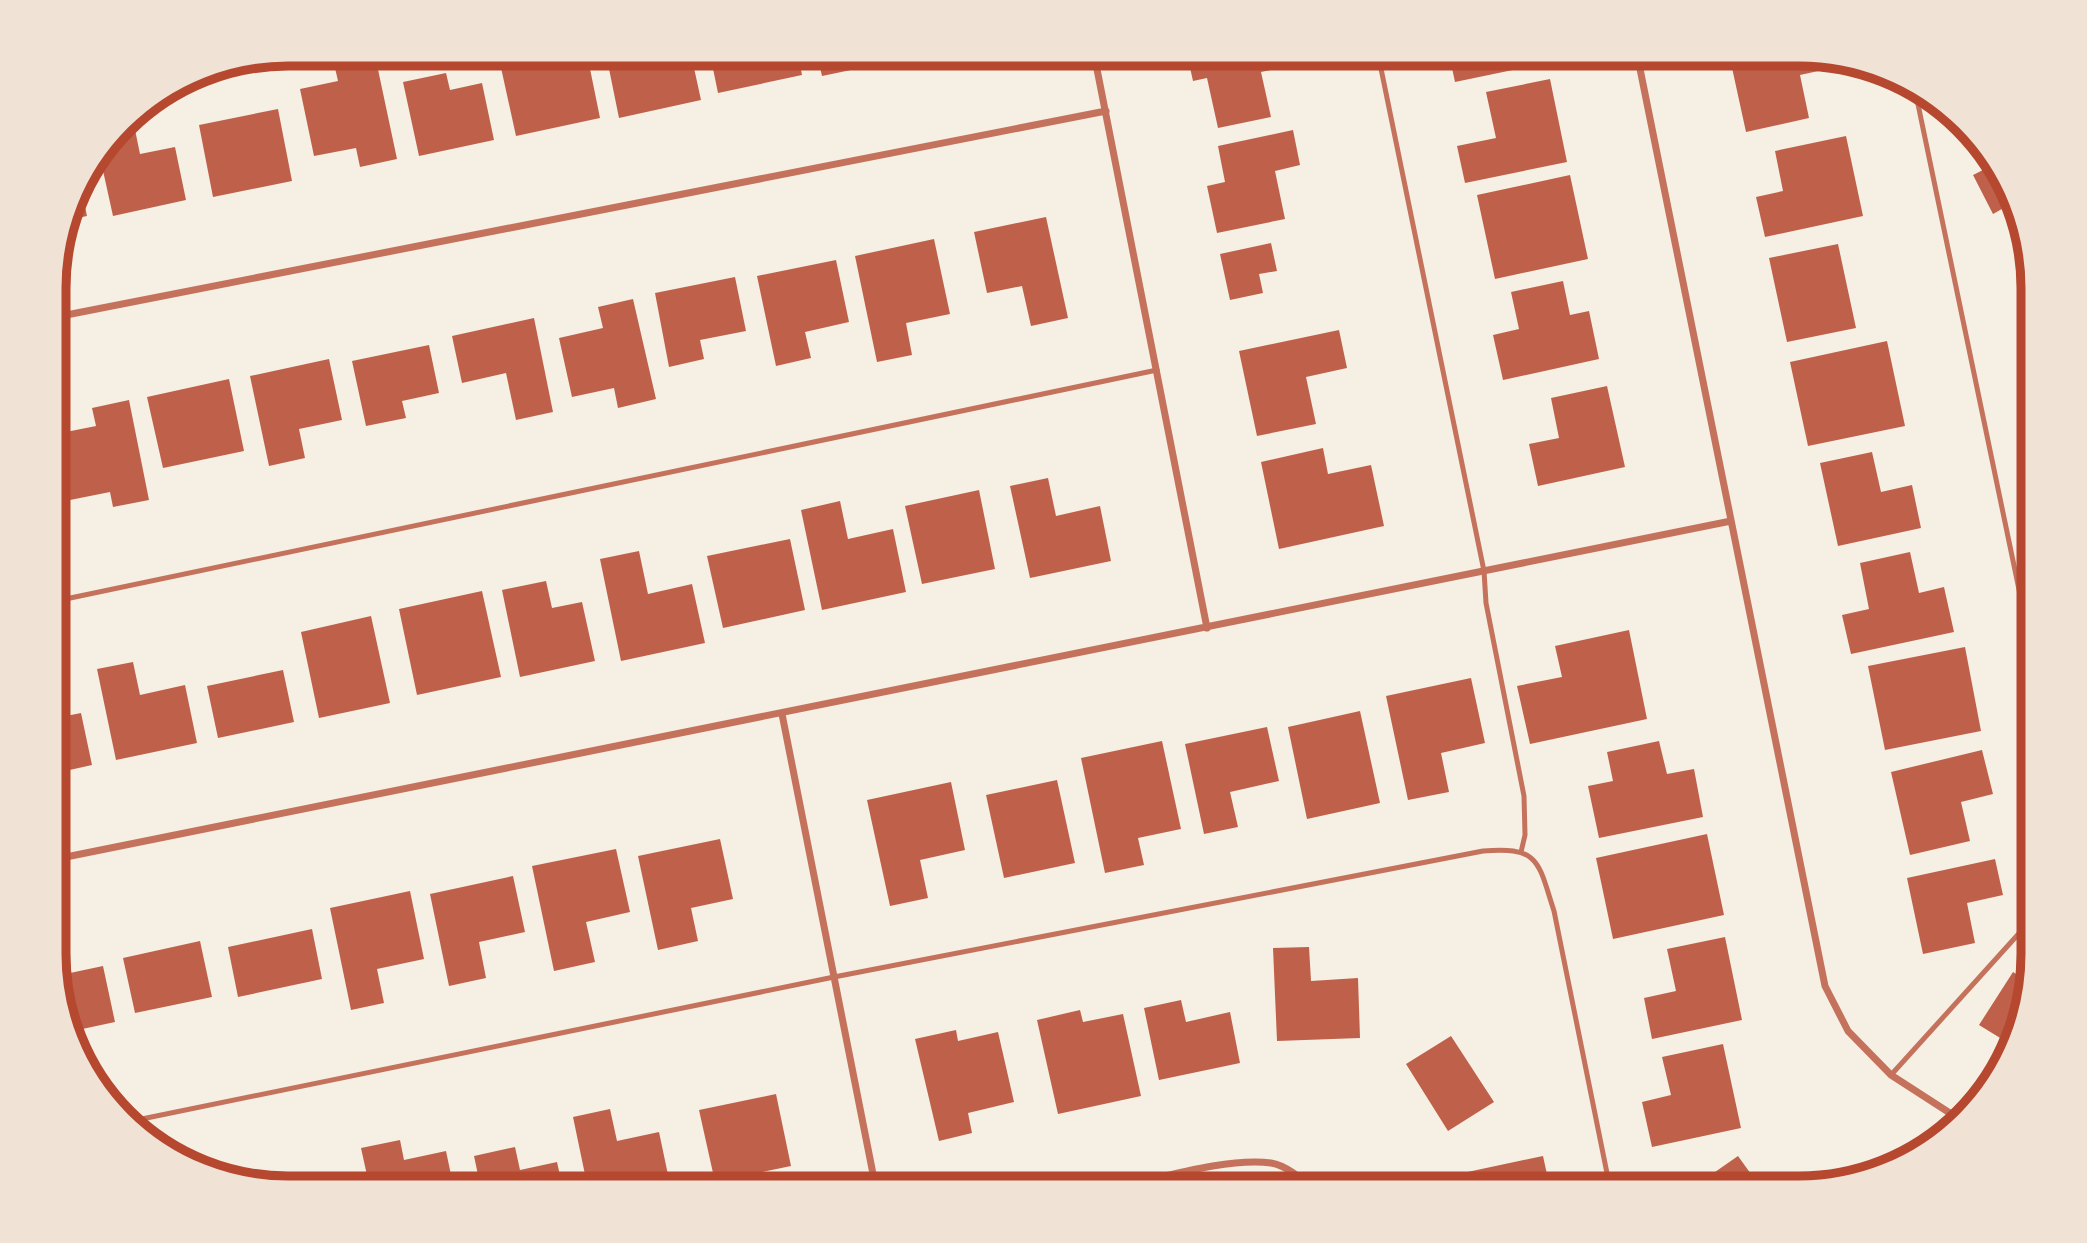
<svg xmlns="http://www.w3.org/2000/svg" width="2087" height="1243" font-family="Lato,sans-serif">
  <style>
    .building { fill: #bf614a }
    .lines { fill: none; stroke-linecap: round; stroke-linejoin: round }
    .service { stroke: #c5725c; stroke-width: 5 }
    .minor { stroke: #c5725c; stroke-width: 7 }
    .rim { fill: none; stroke: #b5482f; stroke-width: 9 }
  </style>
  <rect width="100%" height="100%" fill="#f6efe4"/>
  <path class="building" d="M498,54H587L600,118L516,136Z
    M606,54H691L701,100L619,118Z
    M710,54H798L802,75L718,93Z
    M817,54H903L904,59L822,76Z
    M1187,54H1292L1294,65L1261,72L1271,117L1218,128L1207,78L1193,81Z
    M1449,54H1544L1546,63L1455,82Z
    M1729,54H1799L1841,66L1800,75L1809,118L1746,132Z
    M376,60L397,159L360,167L356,148L314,156L300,89L338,81L335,68Z
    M446,73L450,90L482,83L494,140L419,156L403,82Z
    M1550,79L1567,162L1465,183L1457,146L1496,138L1486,92Z
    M278,109L292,181L213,197L199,125Z
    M132,115L140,154L175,147L186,200L113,216L100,157Z
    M1293,130L1300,165L1275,171L1285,219L1217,233L1207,186L1225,182L1218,146Z
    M1846,136L1863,216L1765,237L1756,197L1783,191L1775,151Z
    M1995,164L2009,205L1993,214L1973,175Z
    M1570,175L1588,259L1495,279L1477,195Z
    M80,182L87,216L68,220L79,185Z
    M1046,217L1068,318L1031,326L1022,286L987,293L974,232Z
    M934,239L950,314L906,323L912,355L877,362L855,256Z
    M1271,243L1277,271L1259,274L1263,293L1230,300L1220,254Z
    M1838,244L1856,328L1787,342L1769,258Z
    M836,260L849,322L805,332L811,358L776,366L757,276Z
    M735,277L746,331L700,340L704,359L669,367L655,293Z
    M1563,281L1570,315L1589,311L1599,359L1503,380L1493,335L1519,329L1511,292Z
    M633,299L656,399L618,408L614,388L572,397L559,338L603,328L598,307Z
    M534,318L553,412L516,420L506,373L462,383L452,336Z
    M1339,330L1347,368L1306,377L1316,424L1257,436L1239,351Z
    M1887,341L1905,426L1808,446L1790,362Z
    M429,345L439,393L402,401L406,418L366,426L352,361Z
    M329,359L342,420L299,429L305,458L269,466L250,376Z
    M229,379L244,451L163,468L147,397Z
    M1607,386L1625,467L1538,486L1529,444L1559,438L1551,398Z
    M129,400L149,500L113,507L110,492L65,501L56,459V434L96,426L92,408Z
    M1323,448L1328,474L1371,465L1384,526L1279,549L1261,462Z
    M1872,452L1881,492L1912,485L1921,528L1838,546L1820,463Z
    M1048,478L1056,516L1100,506L1111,561L1030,578L1010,486Z
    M979,490L995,569L922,584L905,506Z
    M840,501L848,539L893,529L906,592L822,610L801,510Z
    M790,539L805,610L723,628L707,556Z
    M639,551L648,594L692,584L705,643L621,661L600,559Z
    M1910,552L1919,593L1944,587L1954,632L1851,654L1842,615L1869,609L1860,563Z
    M546,581L552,608L582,602L595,661L520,677L502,590Z
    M482,591L501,677L417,695L399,609Z
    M371,616L390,703L319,718L301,632Z
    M1629,630L1647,719L1530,744L1517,686L1562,677L1555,646Z
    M1965,647L1981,731L1885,750L1868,666Z
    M133,662L140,695L185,685L197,743L116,760L97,669Z
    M283,670L294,722L218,738L207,686Z
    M1471,678L1485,743L1441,753L1449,792L1408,800L1386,696Z
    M1360,711L1380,803L1307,819L1288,727Z
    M81,713L92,765L56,773V718Z
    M1267,727L1279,781L1230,792L1238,827L1204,834L1185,744Z
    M1162,741L1181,829L1138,838L1144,865L1105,873L1081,758Z
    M1659,741L1667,774L1694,769L1703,817L1599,838L1588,786L1613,781L1607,752Z
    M1982,750L1993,794L1961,802L1970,841L1910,855L1891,772Z
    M1057,780L1075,863L1004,878L986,795Z
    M951,782L965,850L920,860L928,898L890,906L867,800Z
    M1707,834L1724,915L1613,939L1596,858Z
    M720,839L733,899L691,908L698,941L658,950L638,856Z
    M616,849L630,912L586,922L595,962L554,971L532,866Z
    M1995,859L2003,895L1967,903L1975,943L1923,954L1907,878Z
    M513,876L525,932L479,942L486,978L449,986L430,894Z
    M410,891L424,959L377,969L384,1003L351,1010L330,908Z
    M312,929L322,979L238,997L228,947Z
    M1725,937L1742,1020L1652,1039L1644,998L1676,991L1667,949Z
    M200,941L212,997L135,1013L123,958Z
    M1309,947L1311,981L1358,978L1360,1038L1277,1041L1273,948Z
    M103,966L115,1022L73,1031L56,985V976Z
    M2013,972L2028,982L2010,1044L1979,1025Z
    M1181,1000L1186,1022L1230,1012L1240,1063L1159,1080L1144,1008Z
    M1080,1010L1083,1022L1123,1014L1141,1096L1058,1114L1037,1020Z
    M956,1030L958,1041L998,1032L1014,1102L968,1113L972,1133L939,1141L915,1039Z
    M1451,1036L1494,1102L1448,1131L1406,1064Z
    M1723,1044L1741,1128L1652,1147L1642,1102L1671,1095L1662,1057Z
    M776,1094L791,1166L715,1182L699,1110Z
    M610,1109L617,1141L659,1132L671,1189H588L573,1117Z
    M400,1140L404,1160L446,1151L454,1189H370L361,1148Z
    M515,1147L520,1170L557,1162L563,1189H481L474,1156Z
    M1543,1156L1550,1188H1446L1444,1177Z
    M1738,1156L1761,1188H1692Z"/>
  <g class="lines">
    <path class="service" d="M1378,54L1484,571L1486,603L1524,796L1525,835L1521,852
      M1914,85L2032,652
      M56,601L1157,370
      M1891,1075L2032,919
      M132,1121L834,977L1483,851C1540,846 1538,862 1554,911L1610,1188"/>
    <path class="minor" d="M1094,54L1207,628
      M1637,54L1825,986L1848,1031L1891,1075L1956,1117
      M56,317L1106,111
      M782,714L876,1189
      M56,859L1731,521
      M1114,1188C1158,1179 1227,1157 1271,1163C1285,1165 1303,1179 1312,1188"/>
  </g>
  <path d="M0 0H2087V1243H0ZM288 66H1799A222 222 0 0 1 2021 288V954A222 222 0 0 1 1799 1176H288A222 222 0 0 1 66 954V288A222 222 0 0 1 288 66Z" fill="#f1e2d6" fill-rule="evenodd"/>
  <path class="rim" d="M288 66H1799A222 222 0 0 1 2021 288V954A222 222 0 0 1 1799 1176H288A222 222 0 0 1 66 954V288A222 222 0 0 1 288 66Z"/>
</svg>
